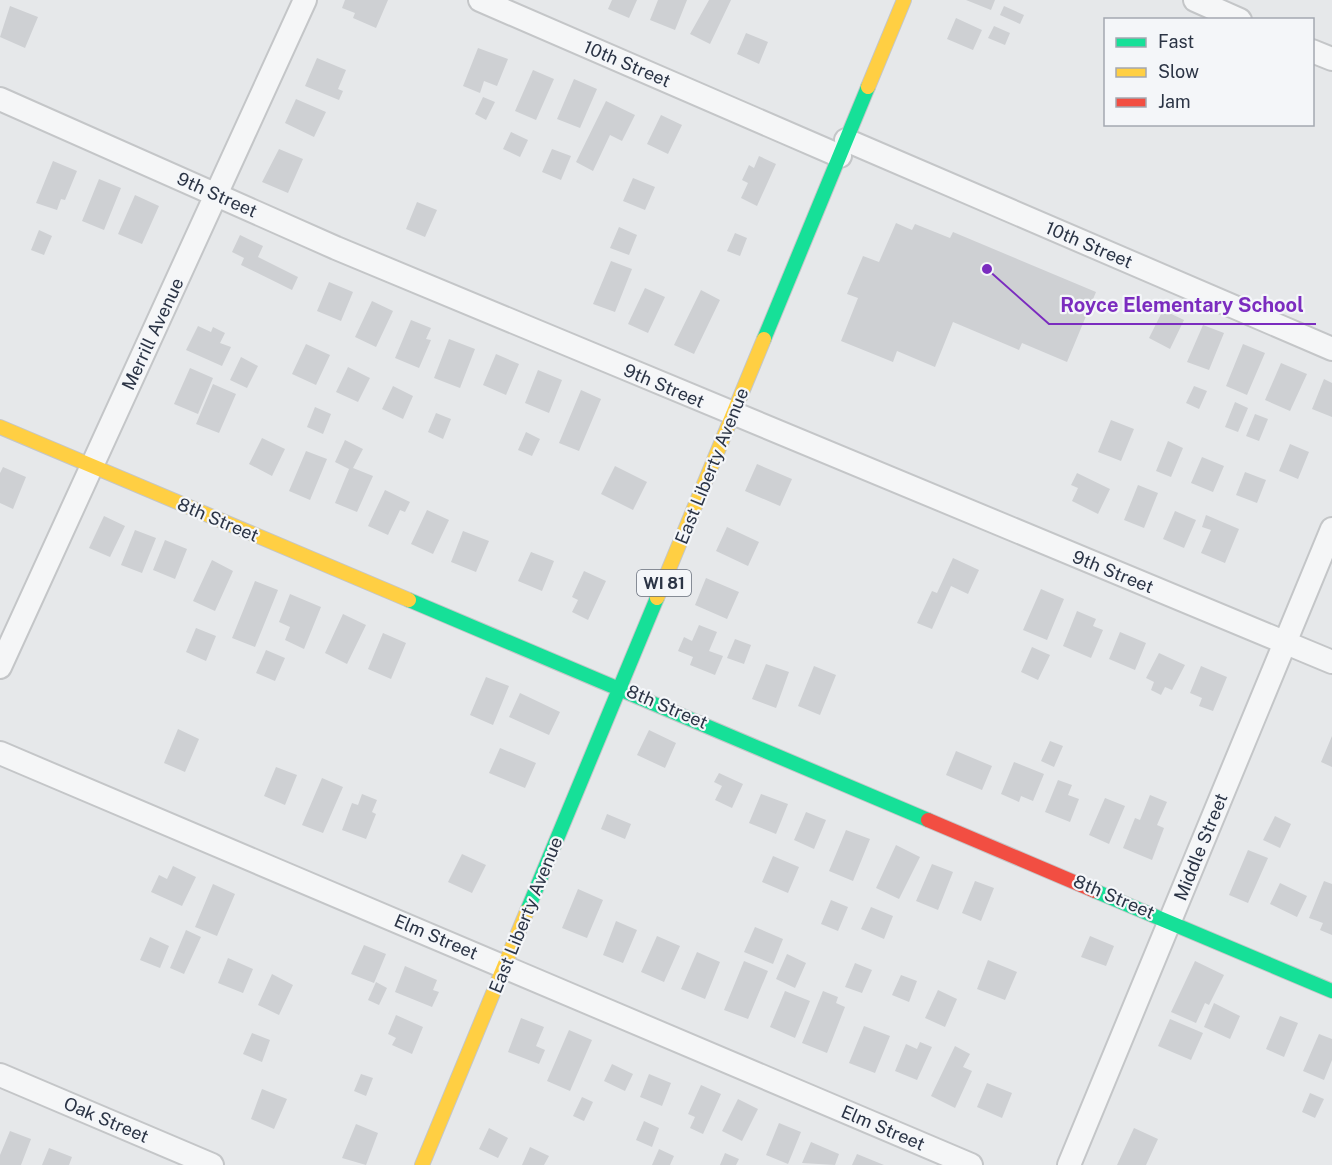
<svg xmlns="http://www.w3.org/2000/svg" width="1332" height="1165" font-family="'Public Sans',sans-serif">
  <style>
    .building { fill: #ced0d3 }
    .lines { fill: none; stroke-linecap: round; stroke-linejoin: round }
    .street-casing { stroke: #c4c6c8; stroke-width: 26 }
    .fast-casing { stroke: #c4c6c8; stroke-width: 16 }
    .slow-casing { stroke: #c4c6c8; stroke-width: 16 }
    .jam-casing { stroke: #c4c6c8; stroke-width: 16 }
    .street { stroke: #f5f6f7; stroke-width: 22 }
    .fast { stroke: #16e098; stroke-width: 14 }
    .slow { stroke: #ffcf43; stroke-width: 14 }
    .jam { stroke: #f24e42; stroke-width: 14 }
    .labels { text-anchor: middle; stroke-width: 4.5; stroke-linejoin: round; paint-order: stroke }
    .shield { fill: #f4f6f9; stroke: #676e7b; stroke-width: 1.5 }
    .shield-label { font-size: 16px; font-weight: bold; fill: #2b3445 }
    .street-label { font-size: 18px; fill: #2b3445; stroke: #f4f6f9 }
    .leader { fill: none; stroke: #7b2cbf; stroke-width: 2 }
    .callout-dot { fill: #7b2cbf; stroke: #f4f6f9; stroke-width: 2 }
    .callout-label { font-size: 20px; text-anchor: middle; font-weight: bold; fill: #7b2cbf; stroke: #f4f6f9; stroke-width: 4.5; stroke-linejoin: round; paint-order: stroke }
  </style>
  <rect width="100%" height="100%" fill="#e6e8ea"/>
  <path class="building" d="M345,0H388L376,28L353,18L355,13L342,8Z
    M612,0H637L629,18L608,9Z
    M658,0H687L675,30L650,20Z
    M709,0H731L710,44L690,34Z
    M966,0H995L991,10Z
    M10,6L38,17L25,48L0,37Z
    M1004,6L1024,15L1020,24L1000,15Z
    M956,18L982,30L973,50L947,39Z
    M994,26L1010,33L1005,45L988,38Z
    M746,33L768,42L759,64L737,54Z
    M478,48L508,59L497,86L484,81L480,93L463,86Z
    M317,58L346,70L338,89L343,91L339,100L305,86Z
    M533,70L554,79L536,120L515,111Z
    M574,79L597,89L580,128L557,119Z
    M483,97L495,102L486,120L475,114Z
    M296,99L326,112L314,137L285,123Z
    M606,101L635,115L622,141L610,135L593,171L576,162Z
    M661,115L682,125L668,154L647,144Z
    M511,132L528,140L520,157L503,149Z
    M279,149L303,159L288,193L262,182Z
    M552,149L571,156L561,180L542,172Z
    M759,156L776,164L757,206L741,198L748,183L742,180L749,165L754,168Z
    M53,161L77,171L65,200L61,199L57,210L36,203Z
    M633,178L655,187L645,210L623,201Z
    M99,179L121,188L104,230L82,221Z
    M135,195L159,206L142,244L118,234Z
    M417,202L437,210L425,237L406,229Z
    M896,223L912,230L915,224L950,238L953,232L1096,292L1067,362L1022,343L1019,350L953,322L935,367L897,351L893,362L841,341L858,298L847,294L863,256L879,262Z
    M619,227L637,235L629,255L610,248Z
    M39,230L52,236L44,255L31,250Z
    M735,233L747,238L740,256L727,251Z
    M240,235L263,246L258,257L298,277L292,290L241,265L244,258L232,252Z
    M611,261L632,269L615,312L593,304Z
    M329,282L353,292L341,321L317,311Z
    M645,288L665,297L648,333L628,324Z
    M701,290L720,300L694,354L674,345Z
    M372,301L393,311L376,347L355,337Z
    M1163,310L1184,320L1170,349L1149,338Z
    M411,320L431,328L426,339L431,340L419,368L395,358Z
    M1203,325L1224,333L1209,370L1187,362Z
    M198,326L211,332L213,327L225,333L220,343L231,347L222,366L186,350Z
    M449,339L475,349L460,388L434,378Z
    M306,344L330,355L316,385L292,374Z
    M1243,344L1265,353L1247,395L1226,386Z
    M496,354L519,364L506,395L483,385Z
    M241,357L258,366L247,388L230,380Z
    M1281,363L1307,374L1290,411L1265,400Z
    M348,367L370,378L358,402L336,392Z
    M190,368L213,378L198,414L174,404Z
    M538,370L562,380L549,413L525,403Z
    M1324,379L1332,383V417L1312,409Z
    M213,384L236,394L219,433L196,424Z
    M393,386L413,396L403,419L382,409Z
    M1194,386L1207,391L1199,409L1186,403Z
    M581,390L601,399L579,451L559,443Z
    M1235,402L1248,408L1238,432L1225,427Z
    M315,407L331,414L323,434L307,427Z
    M436,413L451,419L443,439L428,432Z
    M1255,414L1268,419L1259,441L1246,436Z
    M1111,420L1134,429L1121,461L1098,452Z
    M526,432L540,439L532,456L518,450Z
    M262,438L285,449L272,476L249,464Z
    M345,440L363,449L353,468L373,476L357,512L335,503L349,469L335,462Z
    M1168,441L1183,448L1171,477L1156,471Z
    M1290,444L1309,452L1298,479L1279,471Z
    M306,451L327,459L310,500L289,491Z
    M1202,457L1224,466L1213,492L1191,483Z
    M757,464L792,479L780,506L745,491Z
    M615,466L647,482L633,510L601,494Z
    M3,467L26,477L13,509L0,503V473Z
    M1245,472L1266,480L1257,503L1236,495Z
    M1077,473L1110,489L1098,514L1072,501L1078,488L1071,485Z
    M1138,485L1158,493L1144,528L1124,520Z
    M385,490L410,502L405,512L400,510L388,535L368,526Z
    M427,510L449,520L433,554L411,544Z
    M1175,511L1196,520L1184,548L1163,539Z
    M1206,515L1239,529L1225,563L1201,553L1211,530L1202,527Z
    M104,516L125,526L110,557L89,548Z
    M727,527L759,542L748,566L716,551Z
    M135,530L156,538L142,573L121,565Z
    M463,531L489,541L476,572L451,562Z
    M165,540L187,549L175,579L153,570Z
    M531,552L554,561L542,591L518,581Z
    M953,558L979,570L968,594L951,586L932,629L917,623L932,591L937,593Z
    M212,560L233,571L215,611L193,601Z
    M584,571L606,581L588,620L572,612L578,600L572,597Z
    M706,578L739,592L727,619L695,605Z
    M255,581L278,590L255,647L232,638Z
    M1041,589L1064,599L1047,640L1023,630Z
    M290,594L321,607L304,649L285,640L290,627L279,622Z
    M1077,611L1096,619L1093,626L1103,630L1091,658L1063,646Z
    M343,614L366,625L347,664L325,653Z
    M699,625L717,632L709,651L723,656L715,675L690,665L693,657L678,651L684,637L692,641Z
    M196,628L216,636L206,661L186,652Z
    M1120,632L1146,643L1135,670L1109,659Z
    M383,633L406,643L391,679L368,669Z
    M735,639L751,645L744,664L727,658Z
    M1032,647L1050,655L1038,680L1021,672Z
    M266,650L285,658L275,681L256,673Z
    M1159,653L1185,665L1172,690L1165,687L1161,695L1151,690L1154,682L1146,678Z
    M766,664L789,672L776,708L752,699Z
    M814,666L836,675L820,715L798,706Z
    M1201,666L1227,677L1213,711L1199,706L1202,698L1190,693Z
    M486,677L509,686L493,725L470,715Z
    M520,693L560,712L549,735L509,717Z
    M178,729L199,739L185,772L164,763Z
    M649,730L676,743L665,768L637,755Z
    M1332,736V767L1321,762Z
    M1050,741L1063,746L1054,767L1041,761Z
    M500,748L536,763L525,788L489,773Z
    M956,751L992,766L982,790L946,775Z
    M1014,762L1044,774L1033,801L1021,796L1019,802L1001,794Z
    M276,767L297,775L285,805L264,796Z
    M719,773L743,784L732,808L715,800L722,786L714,782Z
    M322,778L343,787L323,833L302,825Z
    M1058,780L1072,785L1068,795L1079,799L1070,822L1045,812Z
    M362,794L377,800L372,812L376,814L366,839L342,830L352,803L358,805Z
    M761,794L788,804L776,834L749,823Z
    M1150,795L1167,802L1157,825L1164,828L1152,860L1123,848L1135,818L1140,820Z
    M1105,798L1125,806L1109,844L1089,835Z
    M806,812L826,820L814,849L794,840Z
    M607,814L631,824L625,839L601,829Z
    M1275,816L1291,824L1280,848L1263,840Z
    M846,830L870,839L853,881L829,871Z
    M896,845L920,857L899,899L876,888Z
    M1248,850L1268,858L1248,903L1229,895Z
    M462,854L486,865L472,893L448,882Z
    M773,856L799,867L788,893L762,882Z
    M932,864L953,872L938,910L916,901Z
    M173,866L196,877L182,906L151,892L159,875L167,879Z
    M975,881L994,888L981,921L962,913Z
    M1324,881L1332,884V935L1320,930L1323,923L1309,918Z
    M1280,883L1307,896L1297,917L1270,904Z
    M213,884L235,894L217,936L195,927Z
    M578,889L603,900L587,938L562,928Z
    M831,900L848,907L838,931L821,924Z
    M871,907L893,916L884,939L861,929Z
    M616,921L637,930L623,963L603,955Z
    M755,927L783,939L773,964L744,952Z
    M186,930L201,937L184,974L170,968Z
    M657,936L680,946L664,982L641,972Z
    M1090,936L1114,946L1106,966L1081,957Z
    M150,937L169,946L160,968L140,960Z
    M364,945L386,954L374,983L351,974Z
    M697,952L720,962L705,999L681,989Z
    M787,954L806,963L795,988L776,979Z
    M228,958L253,969L243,993L218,983Z
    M988,960L1017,972L1005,1000L977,989Z
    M744,961L768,971L748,1019L724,1010Z
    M1195,961L1224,975L1209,1005L1205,1003L1196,1023L1171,1012Z
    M855,963L872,970L862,993L845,987Z
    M405,966L437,980L433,990L439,992L432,1007L395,992Z
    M272,974L293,985L279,1015L258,1005Z
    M901,975L917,981L909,1002L892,995Z
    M376,982L387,988L379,1005L368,1000Z
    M938,990L957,999L945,1027L925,1018Z
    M785,991L810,1001L795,1038L770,1027Z
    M823,991L838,997L836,1003L845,1007L827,1053L802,1043Z
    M1214,1003L1240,1016L1230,1039L1204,1027Z
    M396,1015L423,1027L412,1054L392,1045L396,1038L388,1034Z
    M1280,1016L1298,1023L1284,1057L1266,1049Z
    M521,1018L544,1027L536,1046L545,1050L539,1064L508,1052Z
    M1170,1019L1203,1033L1191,1060L1158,1046Z
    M864,1026L890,1036L875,1073L849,1063Z
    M569,1030L592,1040L570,1091L547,1081Z
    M252,1033L270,1040L262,1062L243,1054Z
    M1319,1034L1332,1039V1060L1324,1080L1303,1071Z
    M920,1042L932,1047L917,1080L895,1071L906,1044L917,1049Z
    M955,1046L970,1054L963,1067L972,1071L955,1108L931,1096Z
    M612,1064L633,1074L625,1091L604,1081Z
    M361,1074L373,1078L366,1096L354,1091Z
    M649,1074L671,1083L662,1106L640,1097Z
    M987,1083L1012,1093L1002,1118L977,1107Z
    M701,1085L721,1094L703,1134L690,1128L695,1117L688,1114Z
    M262,1089L287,1099L274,1129L251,1119Z
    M1310,1093L1324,1099L1315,1118L1302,1112Z
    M582,1097L593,1102L584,1121L573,1116Z
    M738,1099L758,1109L742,1141L722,1131Z
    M644,1121L659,1128L652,1147L636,1140Z
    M779,1123L801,1132L788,1164L766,1155Z
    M356,1124L378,1133L366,1165L342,1158Z
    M489,1128L508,1138L498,1158L479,1149Z
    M1134,1128L1158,1139L1146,1165H1117Z
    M10,1131L31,1139L21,1165H0V1155Z
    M811,1142L839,1154L835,1165L802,1163Z
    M530,1147L549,1156L544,1165H522Z
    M49,1148L72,1157L69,1165H42Z
    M659,1149L674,1156L670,1165H652Z
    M725,1153L739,1159L736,1165H720Z
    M857,1154L884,1165H852Z"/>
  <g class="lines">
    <g class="street-casing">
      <path id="street" d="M480,0L840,156
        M1195,0L1240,20
        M1312,51L1332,59
        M0,99L336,248L1332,662
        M846,140L1332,349
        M0,667L305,0
        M0,753L971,1165
        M0,1075L212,1165
        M1069,1165L1332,529"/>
    </g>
    <g class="fast-casing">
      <path id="fast" d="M764,339L868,87
        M409,600L928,820
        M1095,891L1332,991
        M527,911L657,598"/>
    </g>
    <g class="slow-casing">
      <path id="slow" d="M868,87L904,0
        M0,427L409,600
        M657,598L764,339
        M422,1165L527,911"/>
    </g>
    <g class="jam-casing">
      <path id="jam" d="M928,820L1095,891"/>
    </g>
    <use href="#street" class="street"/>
    <use href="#fast" class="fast"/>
    <use href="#slow" class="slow"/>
    <use href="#jam" class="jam"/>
  </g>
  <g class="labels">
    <rect class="shield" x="637" y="570" width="54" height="26" rx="4.5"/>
    <g class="shield-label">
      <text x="664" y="589">WI 81</text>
    </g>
    <g class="street-label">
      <text transform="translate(627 64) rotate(23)" y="6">10th Street</text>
      <text transform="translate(217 195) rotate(24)" y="6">9th Street</text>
      <text transform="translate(1089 245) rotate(23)" y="6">10th Street</text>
      <text transform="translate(153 334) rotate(-65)" y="6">Merrill Avenue</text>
      <text transform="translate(664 386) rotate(23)" y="6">9th Street</text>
      <text transform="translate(712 466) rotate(-68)" y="6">East Liberty Avenue</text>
      <text transform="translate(218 520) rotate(23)" y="6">8th Street</text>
      <text transform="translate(1113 572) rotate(22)" y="6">9th Street</text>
      <text transform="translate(667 707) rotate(23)" y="6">8th Street</text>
      <text transform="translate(1201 847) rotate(-68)" y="6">Middle Street</text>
      <text transform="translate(1114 897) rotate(23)" y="6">8th Street</text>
      <text transform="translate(526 915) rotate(-68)" y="6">East Liberty Avenue</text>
      <text transform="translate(436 937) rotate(23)" y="6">Elm Street</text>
      <text transform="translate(106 1120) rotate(23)" y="6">Oak Street</text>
      <text transform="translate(883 1128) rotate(23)" y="6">Elm Street</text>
    </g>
  </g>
  <path class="leader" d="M987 269L1049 324H1316"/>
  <circle class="callout-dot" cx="987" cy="269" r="6"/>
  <g class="callout-label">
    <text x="1182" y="312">Royce Elementary School</text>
  </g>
  <rect x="1104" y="18" width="210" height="108" fill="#f4f6f9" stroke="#a4a8b1" stroke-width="1.5"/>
  <rect x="1116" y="38" width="30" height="9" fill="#16e098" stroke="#a4a8b1" stroke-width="1.5"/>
  <text x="1158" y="48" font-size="18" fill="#2b3445">Fast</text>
  <rect x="1116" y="68" width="30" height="9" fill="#ffcf43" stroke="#a4a8b1" stroke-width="1.5"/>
  <text x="1158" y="78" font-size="18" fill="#2b3445">Slow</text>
  <rect x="1116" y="98" width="30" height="9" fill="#f24e42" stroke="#a4a8b1" stroke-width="1.5"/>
  <text x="1158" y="108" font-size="18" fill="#2b3445">Jam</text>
</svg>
